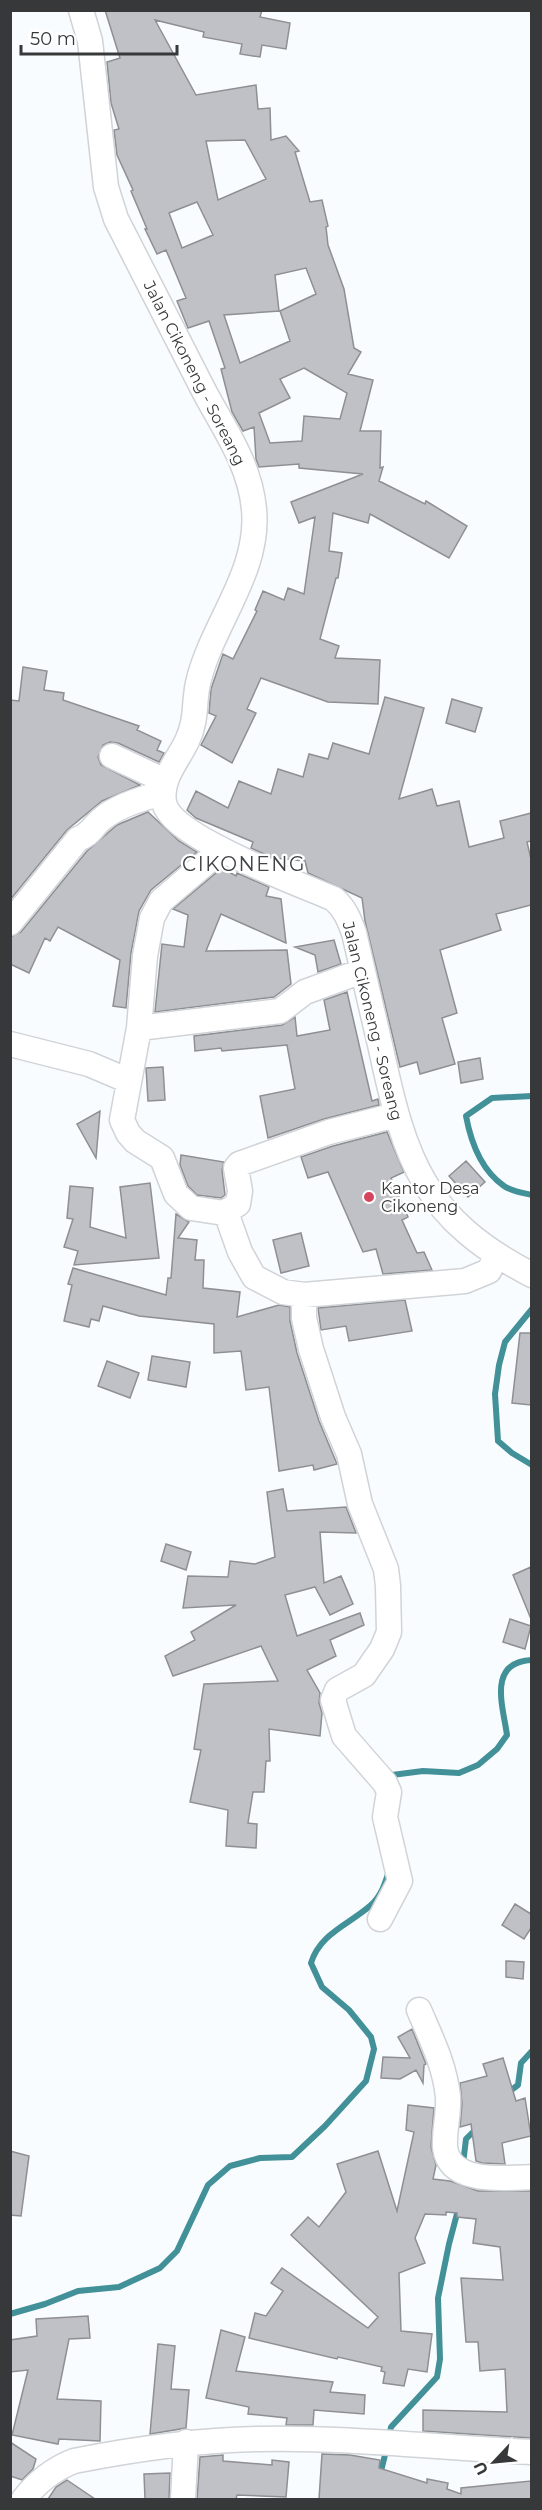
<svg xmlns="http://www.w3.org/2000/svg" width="542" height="2510" font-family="Montserrat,sans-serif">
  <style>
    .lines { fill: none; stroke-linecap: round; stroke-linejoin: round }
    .stream { stroke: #429098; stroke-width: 6 }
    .building { fill: #c0c1c6; stroke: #8e8f93; stroke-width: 1.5; fill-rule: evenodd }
    .minor-casing { stroke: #d0d3d7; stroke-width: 27 }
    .minor { stroke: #fff; stroke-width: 24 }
    .poi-dot { fill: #d5455e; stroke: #fff; stroke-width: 2 }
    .labels { text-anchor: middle; stroke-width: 4.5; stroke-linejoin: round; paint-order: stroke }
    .street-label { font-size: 16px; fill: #373839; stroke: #fff }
    .poi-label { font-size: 16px; fill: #373839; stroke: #fff; text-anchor: start }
    .quarter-label { font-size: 20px; letter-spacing: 1.5px; fill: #414347; stroke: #fff }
  </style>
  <rect width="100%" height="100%" fill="#f9fcff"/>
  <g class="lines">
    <path class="stream" d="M532,1096L492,1098L466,1116C471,1143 481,1170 504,1186C511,1191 523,1193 532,1195
      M532,1309L505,1342L499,1365L495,1394L498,1441L512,1453L532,1465
      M389,1779L392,1775L423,1771L459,1773L478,1765L497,1749L507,1735C503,1706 487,1662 532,1660
      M506,2094L518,2085L521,2063L532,2051
      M463,2164L466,2139L477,2128
      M10,2314L45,2304L78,2291L119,2287L160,2268L177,2251L208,2185L230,2166L260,2158L292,2157L325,2126L366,2081L374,2049L371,2037L349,2010L322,1987L311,1963C320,1933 350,1924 371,1905C381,1896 385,1884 389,1871
      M389,2437L391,2427L437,2377L440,2359L438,2298L449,2244L458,2210
      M380,2475L387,2447"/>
  </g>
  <path class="building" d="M105,10H262L260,17L290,23L286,49L262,45L260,57L240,54L242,44L203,37L204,32L155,20L196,95L256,85L258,109L270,108L271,140L286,136L299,151L295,152L310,202L322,200L328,226L326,227L328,245L344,289L354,348L361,352L348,374L373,380L360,431H381L380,468L383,467L379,481L425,504L426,501L467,526L449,558L370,514L368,523L333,513L329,551L342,553L338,578H336L320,639L339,646L335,658L380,660L378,704L328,702L261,678L247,709L256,713L232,763L201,745L216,716L209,713L211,689L223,654L233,659L257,611L255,610L263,591L284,600L288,588L304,594L315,517L299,523L291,502L363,474L299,468V464L259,467L256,459L254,427L243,431L232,412L221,369L225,368L209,321L188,328L177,301L186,298L166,250L157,254L145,229H147L131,191L133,190L117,155L114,130L119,129L111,103L107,62L120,58ZM245,140L266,179L218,200L206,141ZM197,202L213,235L182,248L169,213ZM306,268L316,294L280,311L290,341L240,363L224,315L279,311L275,275ZM304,368L347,393L340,419L304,416L302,441L270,443L259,413L290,398L280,379Z
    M23,667L47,671L44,690L64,693L63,700L139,726L137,730L161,741L157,750L164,753L159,762L118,743L110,742L103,745L98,757L101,765L140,785L102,801L67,830L10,900V700L19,701Z
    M385,697L424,708L399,799L432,789L437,806L459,801L469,847L504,838L500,821L531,813V841L527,842L531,859V905L496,914L501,930L440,950L457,1013L442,1018L455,1064L420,1074L417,1062L400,1067L365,921L362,898L308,873L305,861L273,858L251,848L253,842L196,818L187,810L196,791L228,808L239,781L271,794L278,769L303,777L309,754L328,759L333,743L369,754Z
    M452,699L482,708L475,732L446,723Z
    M148,812L179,841L197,852L151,890L139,911L131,953L126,1008L113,1006L120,960L58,927L50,941L45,938L29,973L10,964V937L21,932L87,851L117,825Z
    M222,868L236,876L237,873L269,887L266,896L281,899L286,943L221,914L206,951L287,950L291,984L274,997L155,1012L162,944L184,947L188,915L173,909Z
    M334,940L341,964L318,972L315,955L295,947Z
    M347,992L372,1101L378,1099L379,1105L324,1119L268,1138L260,1096L295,1089L287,1045L222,1051L221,1048L195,1051L194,1036L282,1025L295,1017L297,1036L330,1030L324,1000Z
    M480,1058L483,1079L461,1083L458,1062Z
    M163,1067L165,1100L148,1101L146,1068Z
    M100,1111L96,1158L77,1124Z
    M387,1132L404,1172L391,1178L408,1217L402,1220L417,1253L424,1252L432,1270L383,1274L376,1249L363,1252L328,1172L308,1178L301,1157L333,1146Z
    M181,1155L224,1162L222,1170L225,1195L221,1198L197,1195L188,1186L180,1165Z
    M466,1161L485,1182L468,1197L449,1176Z
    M150,1183L159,1258L74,1265L78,1251L64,1247L73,1219L67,1218L70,1186L93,1188L90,1227L126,1238L120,1187Z
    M176,1214L189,1222L178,1238L197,1240L195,1260H204L203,1288L240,1292L237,1317L279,1305L290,1307V1321L297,1353L319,1421L337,1464L314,1470L313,1465L279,1471L269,1387L246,1390L241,1351L214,1353V1324L139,1316L103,1306L99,1321L91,1319L89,1327L64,1321L72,1285L68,1284L73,1268L166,1295L168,1278H171Z
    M301,1233L309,1266L281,1273L273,1240Z
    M405,1300L412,1331L349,1341L346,1326L321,1330L318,1308Z
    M520,1333H531V1405L512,1403Z
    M152,1356L190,1362L186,1387L148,1380Z
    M107,1361L139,1373L130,1398L98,1386Z
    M283,1489L287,1511L346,1507L356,1533L320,1532L324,1583L341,1576L353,1604L330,1615L315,1587L285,1595L297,1636L360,1613L364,1625L330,1640L336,1656L307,1670L320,1693L319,1703L322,1713L320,1736L269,1729L270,1761H266L264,1792H253L248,1823L257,1824L256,1848L226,1846L228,1810L190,1802L201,1750L194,1749L204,1684L278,1681L261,1646L173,1676L165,1656L195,1640L191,1632L236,1605L183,1608L188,1576L228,1577L230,1561L255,1564L275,1557L267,1492Z
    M166,1544L191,1552L186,1570L161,1561Z
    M531,1567V1619L513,1575Z
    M510,1619L531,1626L525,1649L503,1642Z
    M515,1904L531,1914V1928L524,1939L502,1925Z
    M506,1961L524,1962L523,1979L506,1977Z
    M412,2029L426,2064L424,2065L423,2083L416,2070L400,2079L381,2078L383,2057L410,2058L398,2037Z
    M503,2058L516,2101L525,2098L531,2136L502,2143L505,2164L482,2163L476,2161L471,2124L460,2127L462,2104L460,2083L487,2076L483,2064Z
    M408,2105L434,2108L431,2147L436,2165L433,2179L450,2181L478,2191H531V2438L423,2431V2410L507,2412L505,2369L480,2371L478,2342H466L461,2278L503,2280L500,2247L473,2243L476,2219L457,2217V2213L446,2212V2215L425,2214L415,2238L425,2263L399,2273L401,2331L432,2334L427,2372L408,2369L404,2386L383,2383L385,2372L381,2371L382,2367L338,2357L337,2359L249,2338L255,2313L266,2316L283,2291L271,2283L282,2268L368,2328L378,2317L291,2235L308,2217L319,2227L346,2192L337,2164L378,2151L397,2211L414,2132L406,2130Z
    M10,2151L29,2156L21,2216L10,2215Z
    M88,2316L90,2338L69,2339L57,2399L101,2401L100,2441L59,2439L58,2444L12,2435L28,2370L10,2372V2340L37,2336L36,2319Z
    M221,2330L245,2337L236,2371L333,2382L330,2392L365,2395L364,2414L314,2410L313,2425H286L287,2418L248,2414L249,2407L206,2398Z
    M158,2344L175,2346L171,2389L189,2390L186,2428L150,2434Z
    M10,2442L36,2459L33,2469L22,2480L10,2476Z
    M322,2454L350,2455L380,2460L379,2468L427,2483V2479L448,2483L447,2489L461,2494V2488L531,2481V2499H319Z
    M223,2455V2461L272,2465V2460L289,2462L286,2497L237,2495L236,2499H197L200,2457Z
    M170,2473L169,2499H145L144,2474Z
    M67,2480L95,2499H48L56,2487Z"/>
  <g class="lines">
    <g class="minor-casing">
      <path id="minor" d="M81,10L90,41L106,187L116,219C146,277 175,335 205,393C225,430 250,465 254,509C260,571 214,621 199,679C193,700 198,718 187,741C178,760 160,779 164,802C170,837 300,884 334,899C345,909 349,919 354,933C363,972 372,1010 381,1049C405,1161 424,1219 532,1275
        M112,756L165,781
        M221,850L161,901L152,918L145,956L139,1028L122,1120L128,1133L135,1141L162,1158L176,1194L191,1208L224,1213L228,1218L240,1252L254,1277L283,1292L304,1295L465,1281L489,1271L496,1256
        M10,923L78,839C90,835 93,826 103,818C119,805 143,798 163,793
        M139,1028L280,1011L305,992L362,971
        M10,1044L89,1064L129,1081
        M224,1213L238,1204L240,1191L236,1168L239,1164L329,1132L396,1115
        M304,1295V1318L311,1349L333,1417L349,1454L360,1504L386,1569L388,1586L389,1632L382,1649L364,1675L337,1690L333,1700L344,1736L385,1783L389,1792L385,1817L400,1881L380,1919
        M419,2010C431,2038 445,2066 448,2097C449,2114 444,2131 445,2147C449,2185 505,2178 532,2177
        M23,2500C37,2482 53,2469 74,2461C135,2449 196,2440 259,2439C350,2437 441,2448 532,2452
        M183,2500L186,2442"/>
    </g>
    <use href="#minor" class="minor"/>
  </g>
  <circle class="poi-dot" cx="369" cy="1197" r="6"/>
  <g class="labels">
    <g class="street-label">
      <text transform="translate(195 373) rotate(63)" y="6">Jalan Cikoneng - Soreang</text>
      <text transform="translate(373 1021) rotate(76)" y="6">Jalan Cikoneng - Soreang</text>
    </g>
    <g class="poi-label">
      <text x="381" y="1194">Kantor Desa<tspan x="381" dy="18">Cikoneng</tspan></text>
    </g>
    <g class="quarter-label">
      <text x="244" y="871">CIKONENG</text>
    </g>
  </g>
  <rect width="542" height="2510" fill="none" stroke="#373839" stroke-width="24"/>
  <g transform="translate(494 2462) rotate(244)" stroke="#ffffff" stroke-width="4.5" paint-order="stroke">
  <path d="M0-4.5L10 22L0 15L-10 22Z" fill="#373839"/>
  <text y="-9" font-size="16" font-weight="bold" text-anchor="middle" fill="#373839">U</text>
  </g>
  <path d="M21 45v9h156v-9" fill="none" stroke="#373839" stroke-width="3"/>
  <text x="30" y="45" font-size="18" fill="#373839" stroke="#ffffff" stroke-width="4.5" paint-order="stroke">50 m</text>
</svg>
